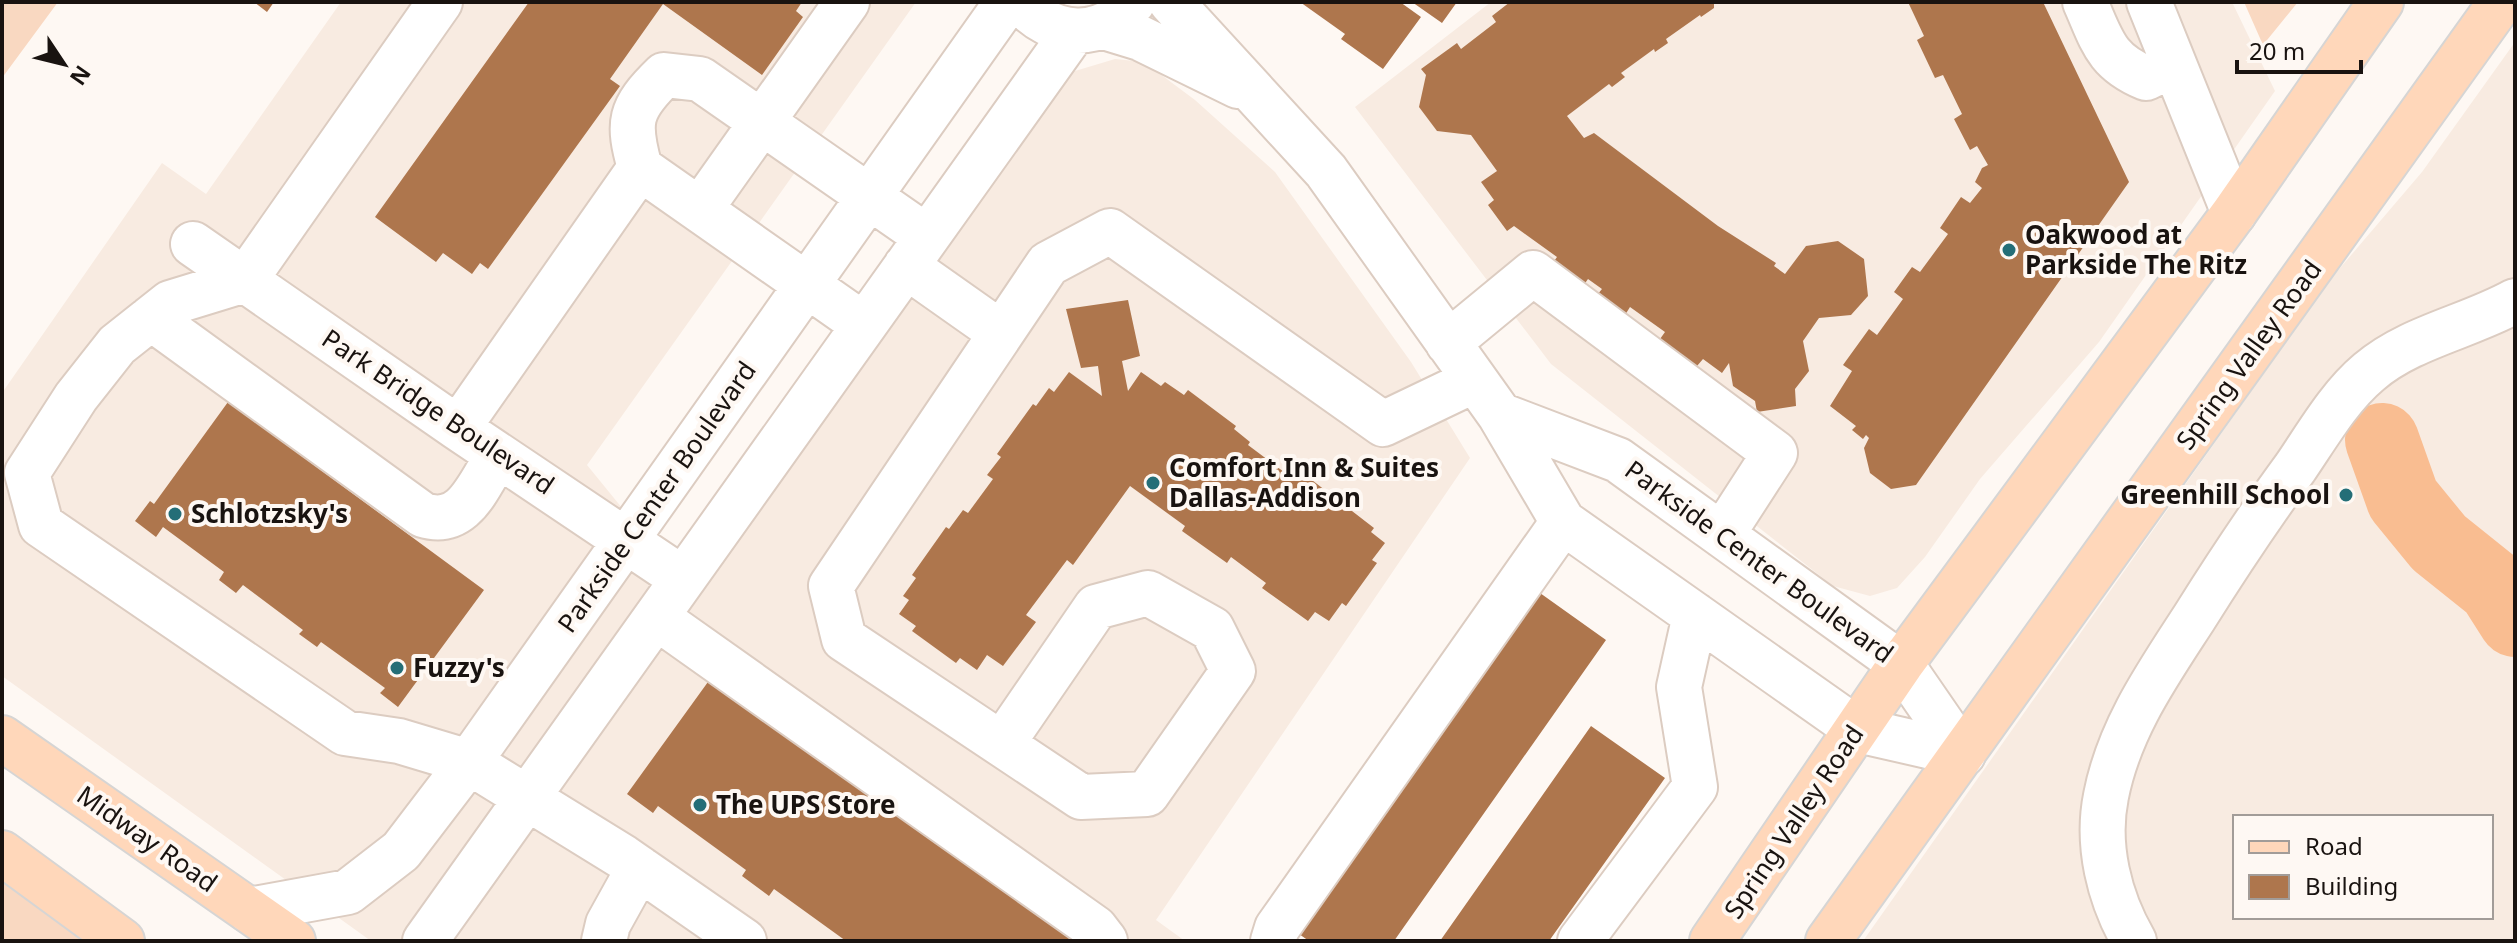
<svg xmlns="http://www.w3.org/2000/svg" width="2517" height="943" font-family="'Noto Sans',sans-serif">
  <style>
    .built { fill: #f8ebe1; fill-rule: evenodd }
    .green { fill: #f9d8c1 }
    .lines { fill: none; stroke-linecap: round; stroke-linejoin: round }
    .river { stroke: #f9bd91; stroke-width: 74 }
    .building { fill: #ae764d }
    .minor-casing { stroke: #dcccc1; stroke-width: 48 }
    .major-casing { stroke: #d6d5d4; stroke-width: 48 }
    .minor { stroke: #fff; stroke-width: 44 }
    .major { stroke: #ffd7ba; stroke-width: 44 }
    .poi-dot { fill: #246e77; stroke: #fef8f3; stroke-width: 3 }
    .labels { text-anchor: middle; stroke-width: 8; stroke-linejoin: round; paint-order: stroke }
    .poi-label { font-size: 26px; font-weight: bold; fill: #191310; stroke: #fef8f3; text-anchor: start }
    .street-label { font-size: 26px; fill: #191310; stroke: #fef8f3 }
  </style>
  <rect width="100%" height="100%" fill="#fef8f3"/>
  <path class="built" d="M341,2H916L587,465L693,595L1065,74L1115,59L1144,62L1195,100L1275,172L1411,362L1470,458L1156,920L1185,941H371L2,676V393L162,163L206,194Z
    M1491,2H2232L2275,91L2099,342L1980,479L1925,557L1897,588L1870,596L1833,586L1551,364L1355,107Z
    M2515,42V941H1863L2329,281L2422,172ZM2235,817H2491V917H2235Z"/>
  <path class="green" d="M2,2H58L2,78Z
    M2244,2H2298L2263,45Z
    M2,863L109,941H2Z"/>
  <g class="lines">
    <path class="river" d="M2382,440L2403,499L2439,543L2494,587L2515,620"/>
  </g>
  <path class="building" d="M254,2H274L267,12Z
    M529,2H802L796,11L803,17L762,75L663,4L610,79L620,86L488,269L480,263L472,274L443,253L436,262L375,217Z
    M1300,2H1400L1421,17L1383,69L1341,39L1345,34Z
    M1412,2H1457L1442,23Z
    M1510,2H1714V8L1701,17L1700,15L1666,39L1668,43L1655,52L1654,49L1621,73L1625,77L1612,87L1609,84L1567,116L1584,138L1594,133L1718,226L1776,263L1774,266L1785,274L1806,246L1838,241L1864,259L1868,296L1851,315L1819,318L1803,341L1809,371L1795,389L1796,406L1757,412L1755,401L1733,386L1729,363L1722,373L1703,359L1697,366L1660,339L1665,332L1630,307L1625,315L1597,295L1602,289L1588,279L1583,286L1552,264L1557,257L1514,226L1507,231L1488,205L1494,200L1481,182L1497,171L1471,135L1437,131L1419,107L1426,75L1421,69L1457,43L1461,49L1496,22L1492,16Z
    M1908,2H2043L2129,182L1916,485L1891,489L1870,473L1864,448L1869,438L1866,435L1863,439L1852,430L1856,426L1830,406L1852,371L1843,365L1869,329L1877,335L1903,299L1894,292L1912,267L1920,272L1948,234L1940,228L1961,197L1970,203L1982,188L1975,182L1982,168L1988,165L1977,146L1970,150L1954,119L1962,114L1943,75L1935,78L1917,40L1924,36Z
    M1128,300L1140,356L1122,361L1128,391L1141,372L1161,386L1165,382L1184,395L1188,390L1236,426L1234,429L1250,442L1248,445L1284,472L1288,467L1306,480L1308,477L1374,528L1371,532L1385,543L1372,560L1377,563L1346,606L1342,603L1329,621L1315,612L1308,621L1262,588L1266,583L1231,557L1227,563L1182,531L1185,526L1130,486L1073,565L1067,560L1026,615L1036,622L1003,666L987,655L977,670L960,658L956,663L912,631L916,626L899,614L909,600L903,596L916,578L912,575L946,527L949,529L963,510L968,513L993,479L987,475L1001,457L997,454L1033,404L1036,406L1049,388L1054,392L1069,372L1102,396L1098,366L1081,368L1066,309Z
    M228,402L484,590L398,707L380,693L385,688L321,642L317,647L299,634L303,630L243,585L236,593L219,580L224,572L163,527L156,537L135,521L150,501L154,504Z
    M1540,593L1606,640L1394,941H1309L1299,934Z
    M713,675L1080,941H846L774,889L769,896L742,876L746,870L658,806L653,813L627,794Z
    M1591,726L1665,778L1549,941H1440Z"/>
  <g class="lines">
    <g class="minor-casing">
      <path id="minor" d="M440,2L245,280L170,303L117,345L76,397L27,473L41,525L345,733L399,741L469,762L623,857L744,941
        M1021,2C1053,38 1101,42 1133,2
        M1171,2L1326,171L1500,415L1563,522L1858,730L1963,754
        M2085,2C2102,40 2105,61 2146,78L2174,64
        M2149,2L2234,213
        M1104,27L1140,38L1238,86
        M701,208L847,2
        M193,244L458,428L683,579
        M906,266L1001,333
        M151,318L423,515C465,528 478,485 498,455
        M864,325L640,168C627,122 629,109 664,75L700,79L927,237
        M1448,343L1533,273L1775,453L1722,535
        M1500,415L1618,460L1901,664L1963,754
        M458,428L640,168
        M656,617L1095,928L1105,941
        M1002,744L1096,607L1148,593L1212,629L1233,671L1147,794L1081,797L844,639L831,586L1048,264L1110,231L1383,424L1475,380
        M249,910L348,892L401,851L469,762L1007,2
        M425,941L1074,31
        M604,941L608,924L639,868
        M1273,941L1277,928L1563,522
        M1580,941L1695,787L1679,687L1695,615
        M2134,941C2109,898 2096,845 2106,796C2119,729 2157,675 2194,618C2226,567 2259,517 2295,468C2317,436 2339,397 2369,372C2410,337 2468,327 2515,301"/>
    </g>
    <g class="major-casing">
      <path id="major" d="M2,738L293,941
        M2,853L122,941
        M1712,941L1901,664L2234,213L2381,2
        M1828,941L2501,2"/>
    </g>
    <use href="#minor" class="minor"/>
    <use href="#major" class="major"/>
  </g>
  <g class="poi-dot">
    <circle cx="2009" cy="250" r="8"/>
    <circle cx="1153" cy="483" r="8"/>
    <circle cx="2346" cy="495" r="8"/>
    <circle cx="175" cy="514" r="8"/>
    <circle cx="397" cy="668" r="8"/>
    <circle cx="700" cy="805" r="8"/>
  </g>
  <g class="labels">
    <g class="poi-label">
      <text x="2025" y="244">Oakwood at<tspan x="2025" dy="30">Parkside The Ritz</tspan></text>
      <text x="1169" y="477">Comfort Inn &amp; Suites<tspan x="1169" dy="30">Dallas-Addison</tspan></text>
      <text x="2330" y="504" text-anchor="end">Greenhill School</text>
      <text x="191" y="523">Schlotzsky's</text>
      <text x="413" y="677">Fuzzy's</text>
      <text x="716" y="814">The UPS Store</text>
    </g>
    <g class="street-label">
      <text transform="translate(2249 355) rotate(-54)" y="9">Spring Valley Road</text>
      <text transform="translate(438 412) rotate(34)" y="9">Park Bridge Boulevard</text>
      <text transform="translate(657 497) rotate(-55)" y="9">Parkside Center Boulevard</text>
      <text transform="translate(1759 562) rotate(36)" y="9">Parkside Center Boulevard</text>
      <text transform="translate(1794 822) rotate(-56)" y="9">Spring Valley Road</text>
      <text transform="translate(147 839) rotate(35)" y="9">Midway Road</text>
    </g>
  </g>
  <rect width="2517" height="943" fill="none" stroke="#191310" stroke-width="8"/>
  <rect x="2233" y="815" width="260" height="104" fill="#fef8f3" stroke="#a29c98" stroke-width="2"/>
  <rect x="2249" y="841" width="40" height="12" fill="#ffd7ba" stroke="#a29c98" stroke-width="2"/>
  <text x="2305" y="855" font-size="24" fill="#191310">Road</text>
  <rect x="2249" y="875" width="40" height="24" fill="#ae764d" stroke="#a29c98" stroke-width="2"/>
  <text x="2305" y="895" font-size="24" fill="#191310">Building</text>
  <g transform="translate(64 64) rotate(125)" stroke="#fef8f3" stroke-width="6" paint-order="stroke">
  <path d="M0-6L14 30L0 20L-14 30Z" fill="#191310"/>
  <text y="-12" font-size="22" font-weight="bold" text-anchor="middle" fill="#191310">N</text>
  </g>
  <path d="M2237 60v12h124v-12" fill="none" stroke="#191310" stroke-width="4"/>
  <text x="2249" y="60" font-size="24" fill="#191310" stroke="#fef8f3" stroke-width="6" paint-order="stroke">20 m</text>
</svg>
